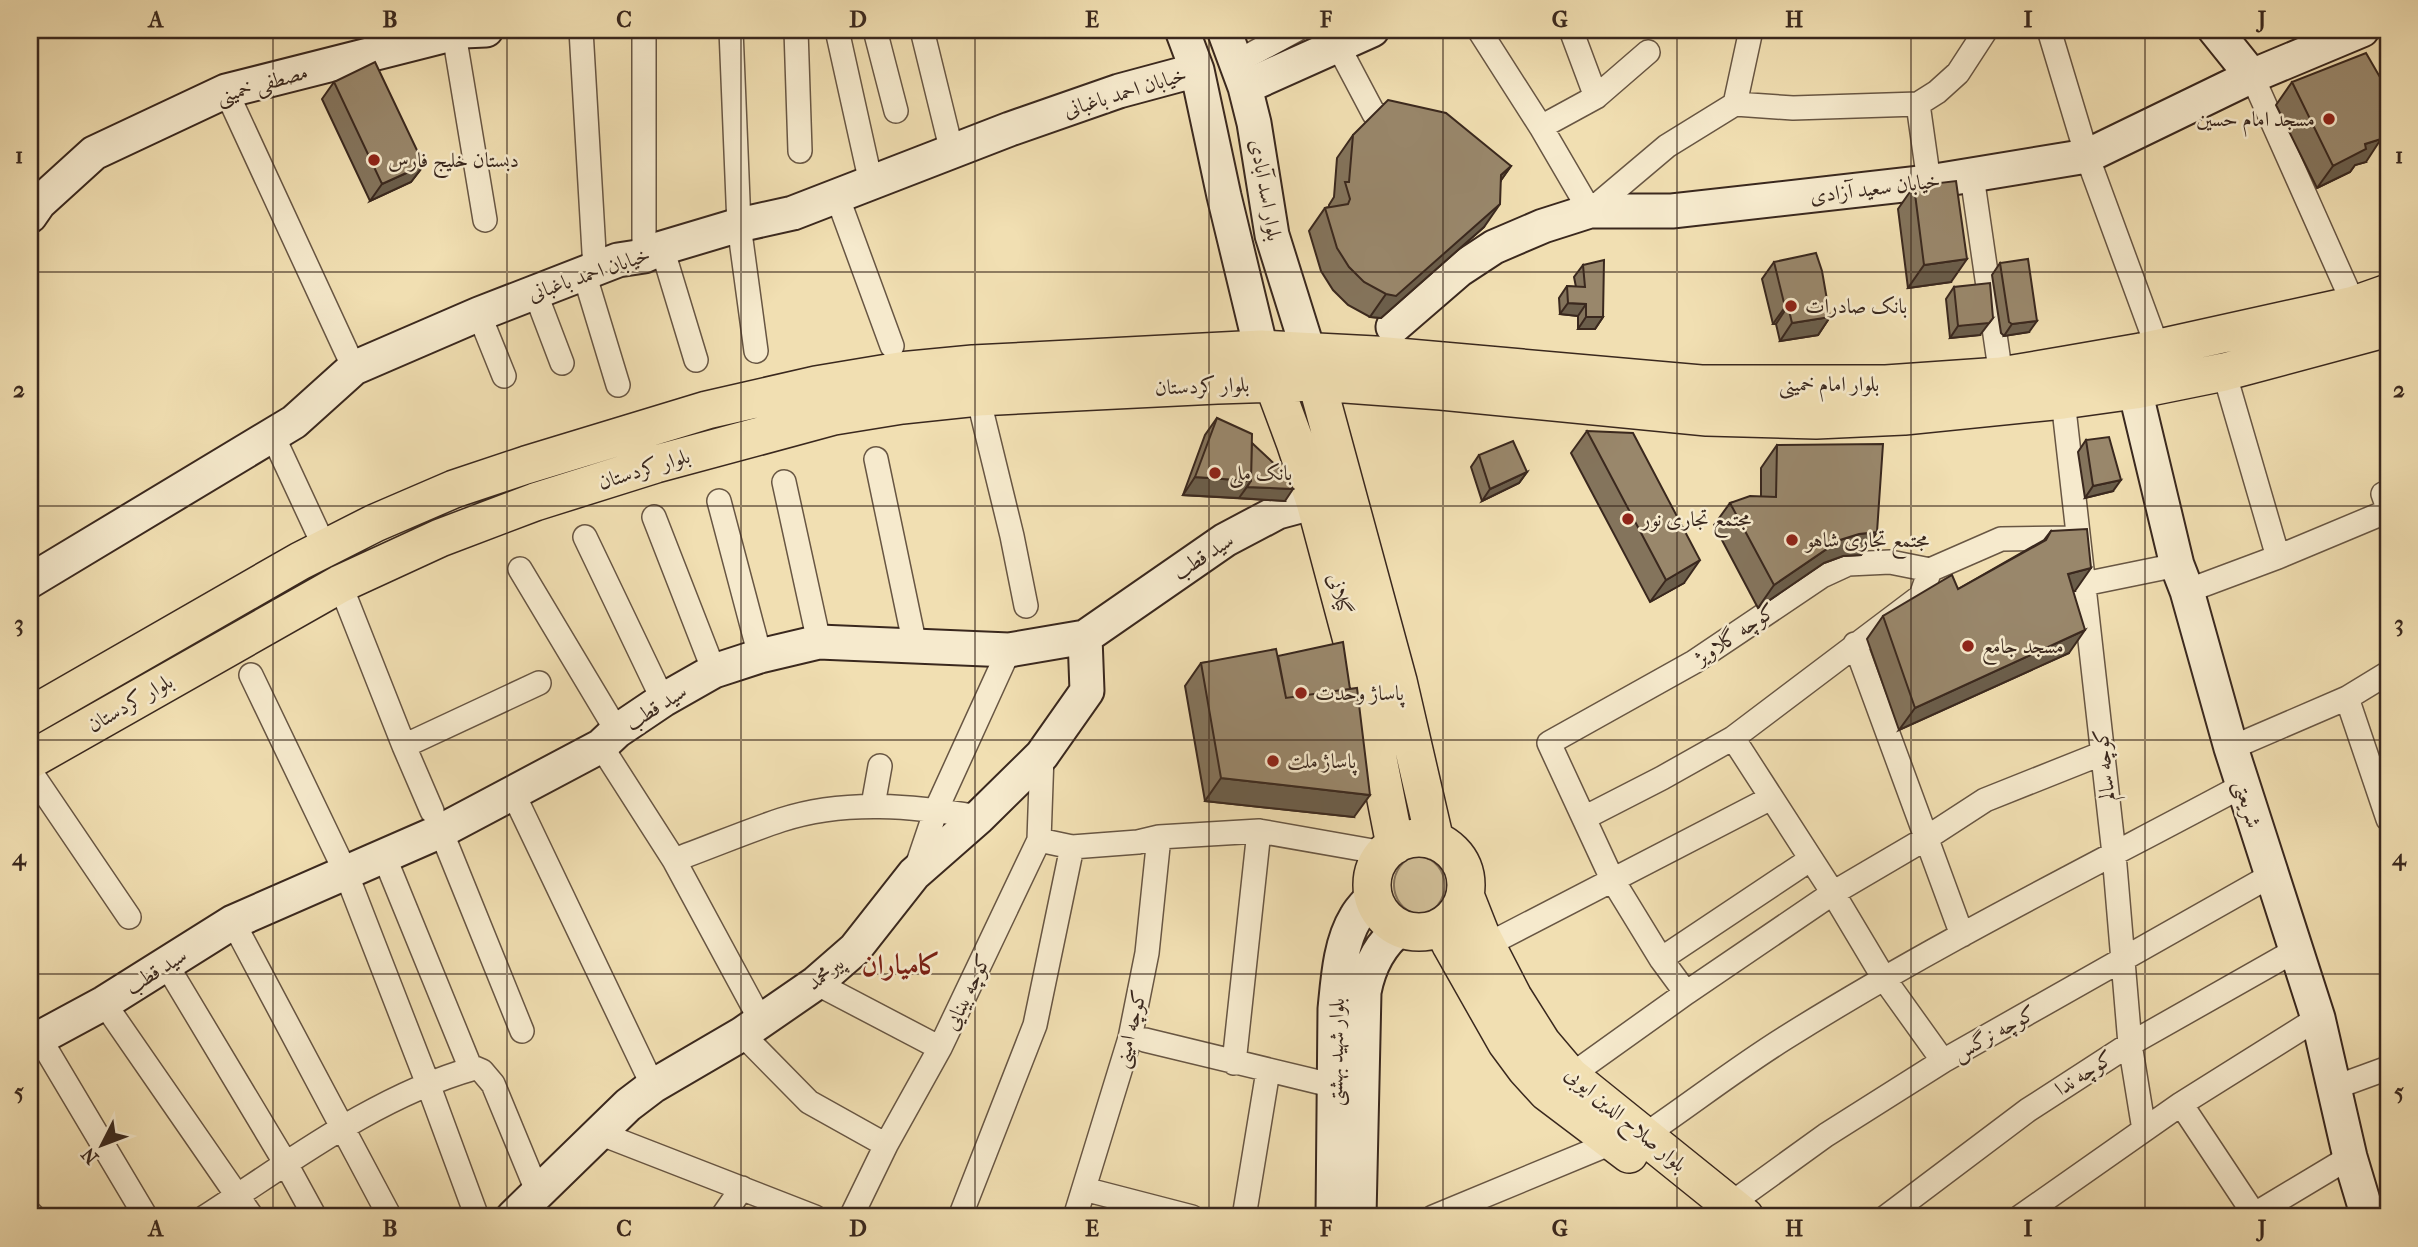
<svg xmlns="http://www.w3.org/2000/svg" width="2418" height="1247" font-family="'IM FELL French Canon',Amiri,serif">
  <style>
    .green { fill: #d2c099; stroke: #86745c; stroke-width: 2 }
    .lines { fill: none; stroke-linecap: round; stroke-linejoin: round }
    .street-casing { stroke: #685643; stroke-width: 26 }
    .secondary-casing { stroke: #3a281e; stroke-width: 37 }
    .primary-casing { stroke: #3a281e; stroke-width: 40 }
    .street { stroke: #f6eacd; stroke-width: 23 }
    .secondary { stroke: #f6eacd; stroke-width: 33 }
    .primary { stroke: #f1dfb2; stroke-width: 37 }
    .wall { fill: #84745c; stroke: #3a281e; stroke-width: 2 }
    .shaded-wall { fill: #6b5e4b; stroke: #3a281e; stroke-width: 2 }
    .building { fill: #99876b; stroke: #3a281e; stroke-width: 2 }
    .grid { fill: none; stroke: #3a281e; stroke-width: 2; stroke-opacity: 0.55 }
    .poi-dot { fill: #8f2418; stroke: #f6eacd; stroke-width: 2.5 }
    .labels { text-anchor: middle; stroke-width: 5; stroke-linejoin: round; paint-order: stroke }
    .street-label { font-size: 21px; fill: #3a281e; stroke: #f6eacd }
    .poi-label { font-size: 21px; fill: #3a281e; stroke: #f6eacd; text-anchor: start }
    .district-label { font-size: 28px; font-weight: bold; fill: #7a1f14; stroke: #f6eacd }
    .neatline { fill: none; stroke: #3a281e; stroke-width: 2.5 }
    .grid-label { font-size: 23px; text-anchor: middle; font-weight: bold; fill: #3a281e }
  </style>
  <rect width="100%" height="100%" fill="#f1dfb2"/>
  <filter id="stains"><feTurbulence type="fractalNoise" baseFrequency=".00286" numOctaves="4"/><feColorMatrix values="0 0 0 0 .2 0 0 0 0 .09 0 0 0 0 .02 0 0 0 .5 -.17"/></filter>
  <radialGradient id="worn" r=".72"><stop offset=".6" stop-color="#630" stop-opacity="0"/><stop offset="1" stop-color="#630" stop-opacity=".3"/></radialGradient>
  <path class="green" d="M1413,856C1449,854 1457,903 1423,915C1390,913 1383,870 1413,856Z"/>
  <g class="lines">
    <g class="street-casing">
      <path id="street" d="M581,30L595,269
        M731,30L739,225L756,351
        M796,30L800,151
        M837,30L871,183
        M875,30L896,111
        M922,30L952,152
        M1479,30L1541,127L1590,211L1667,146L1735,104L1751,30
        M1571,30L1596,97
        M2049,30L2087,156L2158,349
        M454,34L485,220
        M1337,44L1374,114L1403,120
        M1237,62L1296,30
        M2252,76L2354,305
        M226,91L354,368
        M1735,104L1793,108L1918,104L1937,92L1958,73L1986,30
        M1918,104L1929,182
        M1541,127L1596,97L1648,52
        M1972,176L2001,376
        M837,196L892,346
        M662,248L696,360
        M644,256V30
        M584,273L618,385
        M535,292L562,363
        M479,314L504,376
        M2224,372L2278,557
        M978,397L1012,536L1026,606
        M2063,400L2114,854L2130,1044L2144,1130
        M272,434L325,548
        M876,459L915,646
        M784,482L819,642
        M2388,492L2383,494L2388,508
        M719,501L760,656
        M654,517L714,671
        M585,537L663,700
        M520,569L617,731
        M1930,570L2001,539L2075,538
        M340,584L404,746L432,811
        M2084,584L2177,565
        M2187,591L2278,557L2388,511
        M1855,644L1962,935
        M251,675L346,873L428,1084L477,1217
        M2347,698L2388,819
        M1733,738L1833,893L1885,980L1943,1061
        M404,746L539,683
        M601,746L674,860L761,1021
        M2231,748L2347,698L2388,673
        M30,771L129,917
        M513,793L653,1086
        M873,805L880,766
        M1584,818L1662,778L1733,738L1921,596L1930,570
        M441,831L522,1031
        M1039,840L1072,847L1138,842L1159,837L1259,831L1384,853
        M384,856L471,1069
        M674,860C710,847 745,832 781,820C845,799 914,806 979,817
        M915,872L936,810L1009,650
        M233,922L390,1217
        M1487,945L1771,798
        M1661,959L1811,859
        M166,964L286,1164L315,1217
        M816,983L940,1048
        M1686,993L1661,959L1612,879L1549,743L1694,662L1822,576L1848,564L1890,562L1930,570
        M104,1003L252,1217
        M742,1034L809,1102L886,1145
        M40,1039L146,1217
        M1145,1040L1335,1086
        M1234,1063L1259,831
        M1570,1076L1686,993L1833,893L1925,839L1985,800L2103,753
        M2336,1087L2388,1068
        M2181,1104L2254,1214
        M599,1133L815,1217
        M1645,1135C1692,1103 1737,1068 1785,1038C1933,945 2089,868 2242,786
        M1084,1189L1192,1217
        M1729,1205L1826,1135L1943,1061L2270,876
        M30,1213L34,1217
        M205,1217C290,1162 376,1096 475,1068L482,1071L493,1084L538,1193
        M722,1217L742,1188
        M851,1217L886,1145L940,1048L1039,840L1042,755
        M960,1217L1035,1025L1072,847
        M1075,1217L1130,1038L1147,953L1159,837
        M1244,1217L1268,1071
        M1433,1217L1614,1142
        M1886,1217L2028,1110L2130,1044L2296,950
        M2020,1217L2181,1104L2318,1018
        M2250,1217L2350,1157"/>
    </g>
    <g class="secondary-casing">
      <path id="secondary" d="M1182,30L1197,70L1224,196L1261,349
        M1224,30L1245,87L1254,123L1272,235L1308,350
        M2215,30L2252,76
        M1245,87L1372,30
        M30,216L39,203L94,153L226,91L463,31L486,30
        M1393,327L1459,270L1494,247L1543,226L1590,211H1672L1929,182L2087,156L2252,76L2362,30
        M2135,390L2177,565L2187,591L2231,748L2318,1018L2350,1157L2368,1217
        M30,581L294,422L354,368L479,314L618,260L644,256L662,248L739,225L793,213L1010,129L1119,91L1197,70
        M30,1043L104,1003L233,922L441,831L601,746L617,731L663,700L714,671L760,656L819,642L1009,650L1085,637L1225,540L1278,512L1315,502
        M513,1217L628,1105L653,1086L742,1034L816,983L855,949L914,874L979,817L1042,755L1087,691L1085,637
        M1333,1217L1335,1009C1338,979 1340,943 1356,917C1360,909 1368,902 1374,895
        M1359,1217L1364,992C1369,966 1380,944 1401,928"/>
    </g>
    <g class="primary-casing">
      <path id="primary" d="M1311,361L1398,681L1435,841
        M1266,364L1295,442L1315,502L1362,678L1395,845
        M30,716L300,561L375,523L454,489L526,465L707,410L816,385L900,371L973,364L1261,349L1375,355L1701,384H1886L2001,376L2066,365L2141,352L2354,305L2388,293
        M30,760L340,584L440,538L535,502L656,464L834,416L902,405L978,397L1217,385L1318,382L1441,391L1707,417L1816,420L1904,416L2063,400L2135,390L2224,372L2388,328
        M1372 885a47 47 0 1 1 94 0a47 47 0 1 1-94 0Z
        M1465,895L1480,933L1513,997L1542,1043L1570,1076L1745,1217
        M1442,926L1451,945L1506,1042L1526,1069L1547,1092L1629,1154"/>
    </g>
    <use href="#street" class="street"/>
    <use href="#secondary" class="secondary"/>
    <use href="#primary" class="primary"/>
  </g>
  <path class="wall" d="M334,82L424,165L411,182L370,201L322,99Z
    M2292,82L2366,162L2355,165L2350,172L2317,188L2276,105Z
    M1353,135L1511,166L1501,180L1484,227L1381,318L1370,317L1348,305L1333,290L1321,271L1309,231L1325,208L1329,207V205L1334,197L1337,158Z
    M1914,186L1951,282L1908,288L1898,209Z
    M1774,262L1830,317L1818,335L1780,341L1776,324H1773L1762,279Z
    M2000,263L2029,332L2004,336L2001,333L1992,275Z
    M1583,265L1603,317L1595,329H1578V316L1560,314L1559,298L1567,286L1576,287L1574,277Z
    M1954,287L1980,335L1950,338L1946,299Z
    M1217,418L1252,443L1285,501L1183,495L1205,435Z
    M1587,431L1684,583L1650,602L1571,453Z
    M2086,440L2113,491L2085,498L2078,452Z
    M1777,445L1877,532L1861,555L1843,556L1824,563L1758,608L1714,525L1730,503L1761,497V468Z
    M1479,455L1527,472L1519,483L1482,501L1471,467Z
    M2051,531L2075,591H2073L2069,653L1899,730L1867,639L1883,616L1958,589L2044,540Z
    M1278,656L1354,817L1205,801L1185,686L1201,663Z"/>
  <path class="shaded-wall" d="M2381,139L2366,162L2355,165L2350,172L2317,188L2333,166L2365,144Z
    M424,165L411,182L370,201L382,184Z
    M1511,166L1495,189L1501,175Z
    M1500,204L1484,227L1381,318L1370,317L1386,294Z
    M1967,259L1951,282L1908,288L1924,265Z
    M1568,303L1586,304L1578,316L1560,314Z
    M1788,306L1776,324H1773L1785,307Z
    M1586,317H1603L1595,329H1578Z
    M1830,317L1818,335L1780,341L1792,323Z
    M1993,318L1980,335L1950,338L1958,326Z
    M2037,321L2029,332L2004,336L2012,324Z
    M1527,472L1519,483L1482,501L1490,489Z
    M1195,477L1251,481L1239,498L1183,495Z
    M2121,480L2113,491L2085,498L2093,486Z
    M1247,487L1293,489L1285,501L1239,498Z
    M1877,532L1861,555L1843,556L1824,563L1758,608L1774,585L1840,540L1859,534Z
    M1700,560L1684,583L1650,602L1666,580Z
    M2091,568L2075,591L2052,597L2068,574Z
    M2085,630L2069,653L1899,730L1915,708Z
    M1221,778L1370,795L1354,817L1205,801Z"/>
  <path class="building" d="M2366,53L2388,91V129L2381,139L2365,144L2366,149L2333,166L2292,82Z
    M375,62L424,165L382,184L334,82Z
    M1388,100L1446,113L1511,166L1501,175L1500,204L1396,296L1386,294L1364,282L1349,267L1337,248L1325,208L1348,204L1350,199L1345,182H1349L1353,135Z
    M1956,181L1967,259L1924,265L1914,186Z
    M1816,253L1822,271L1830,317L1792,323L1788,306L1785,307L1774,262Z
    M2028,259L2037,321L2012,324L2009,322L2000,263Z
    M1604,260L1603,317H1586V304L1568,303L1567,286L1585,287L1583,265Z
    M1990,283L1993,318L1989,323L1958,326L1954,287Z
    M1217,418L1252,434L1251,481L1195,477Z
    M1587,431L1633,433L1700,560L1666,580Z
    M2109,437L2121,480L2093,486L2086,440Z
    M1513,441L1527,472L1490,489L1479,455Z
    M1252,443L1283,472L1293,489L1247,487L1251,481Z
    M1883,444L1877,532L1859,534L1840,540L1774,585L1730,503L1750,496L1776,497L1777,445Z
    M2087,529L2091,568L2068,574L2085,630L1915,708L1883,616L1952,575L1958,589L2046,540L2051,531Z
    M1343,642L1350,689L1286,698L1278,656Z
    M1276,649L1286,698L1357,688L1370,795L1221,778L1201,663Z"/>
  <path class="grid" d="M273,30V1217M507,30V1217M741,30V1217M975,30V1217M1209,30V1217M1443,30V1217M1677,30V1217M1911,30V1217M2145,30V1217M30,272H2388M30,506H2388M30,740H2388M30,974H2388"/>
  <g class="poi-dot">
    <circle cx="2329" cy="119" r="7"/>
    <circle cx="374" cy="160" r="7"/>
    <circle cx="1791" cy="306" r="7"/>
    <circle cx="1215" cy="473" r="7"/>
    <circle cx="1628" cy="519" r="7"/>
    <circle cx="1792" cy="540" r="7"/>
    <circle cx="1968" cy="646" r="7"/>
    <circle cx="1301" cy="693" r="7"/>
    <circle cx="1273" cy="761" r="7"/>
  </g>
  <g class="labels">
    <g class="street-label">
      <text transform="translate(262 84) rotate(-16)" y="7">مصطفی خمینی</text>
      <text transform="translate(1125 92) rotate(-17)" y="7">خیابان احمد باغبانی</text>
      <text transform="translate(1875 188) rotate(-7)" y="7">خیابان سعید آزادی</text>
      <text transform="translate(1266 190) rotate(80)" y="7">بلوار اسد آبادی</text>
      <text transform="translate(589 274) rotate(-19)" y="7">خیابان احمد باغبانی</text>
      <text x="1829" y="391">بلوار امام خمینی</text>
      <text transform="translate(1202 386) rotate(-2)" y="7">بلوار کردستان</text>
      <text transform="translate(644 469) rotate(-17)" y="7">بلوار کردستان</text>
      <text transform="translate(1203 556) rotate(-33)" y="7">سید قطب</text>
      <text transform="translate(1340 594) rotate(75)" y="7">گیلانی</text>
      <text transform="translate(1735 634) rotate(-34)" y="7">کوچه گلاویژ</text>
      <text transform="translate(130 703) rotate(-30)" y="7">بلوار کردستان</text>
      <text transform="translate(656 707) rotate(-32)" y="7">سید قطب</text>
      <text transform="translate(2104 765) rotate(-96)" y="7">کوچه سالم</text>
      <text transform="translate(2248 804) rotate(73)" y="7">شریعتی</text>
      <text transform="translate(156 971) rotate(-32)" y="7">سید قطب</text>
      <text transform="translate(825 973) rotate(-39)" y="7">پیرمحمد</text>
      <text transform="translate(967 992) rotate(-64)" y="7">کوچه بینایی</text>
      <text transform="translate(1130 1029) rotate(-76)" y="7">کوچه امینی</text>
      <text transform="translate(1994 1033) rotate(-29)" y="7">کوچه نرگس</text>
      <text transform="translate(1336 1052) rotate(-89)" y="7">بلوار شهید بهشتی</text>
      <text transform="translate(2084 1073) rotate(-33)" y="7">کوچه ندا</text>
      <text transform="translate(1626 1119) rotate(40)" y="7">بلوار صلاح الدین ایوبی</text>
    </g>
    <g class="poi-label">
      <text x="2315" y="126" text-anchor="end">مسجد امام حسین</text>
      <text x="388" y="167">دبستان خلیج فارس</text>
      <text x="1805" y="313">بانک صادرات</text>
      <text x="1229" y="480">بانک ملی</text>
      <text x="1642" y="526">مجتمع تجاری نور</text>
      <text x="1806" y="547">مجتمع تجاری شاهو</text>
      <text x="1982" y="653">مسجد جامع</text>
      <text x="1315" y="700">پاساژ وحدت</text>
      <text x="1287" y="768">پاساژ ملت</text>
    </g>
    <g class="district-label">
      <text x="901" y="974">کامیاران</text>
    </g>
  </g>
  <rect width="2418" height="1247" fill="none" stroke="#f1dfb2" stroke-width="77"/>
  <g transform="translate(102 1145) rotate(228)" stroke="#f6eacd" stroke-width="5" paint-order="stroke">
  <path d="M0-5L12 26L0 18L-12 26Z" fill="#3a281e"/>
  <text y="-10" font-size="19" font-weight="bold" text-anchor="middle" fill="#3a281e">N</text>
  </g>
  <rect x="38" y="38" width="2342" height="1170" class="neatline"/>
  <g class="grid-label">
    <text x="156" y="27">A</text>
    <text x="390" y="27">B</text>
    <text x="624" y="27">C</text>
    <text x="858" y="27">D</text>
    <text x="1092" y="27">E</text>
    <text x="1326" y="27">F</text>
    <text x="1560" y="27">G</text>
    <text x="1794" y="27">H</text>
    <text x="2028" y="27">I</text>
    <text x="2262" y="27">J</text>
    <text x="19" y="163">1</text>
    <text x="2399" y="163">1</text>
    <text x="19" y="397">2</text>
    <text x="2399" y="397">2</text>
    <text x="19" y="631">3</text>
    <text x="2399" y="631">3</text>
    <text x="19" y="865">4</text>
    <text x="2399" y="865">4</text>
    <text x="19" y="1099">5</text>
    <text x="2399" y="1099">5</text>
    <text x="156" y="1236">A</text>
    <text x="390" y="1236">B</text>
    <text x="624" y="1236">C</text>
    <text x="858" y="1236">D</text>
    <text x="1092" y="1236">E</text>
    <text x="1326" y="1236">F</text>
    <text x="1560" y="1236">G</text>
    <text x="1794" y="1236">H</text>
    <text x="2028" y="1236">I</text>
    <text x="2262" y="1236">J</text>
  </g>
  <rect width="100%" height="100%" filter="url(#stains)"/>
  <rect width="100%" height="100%" fill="url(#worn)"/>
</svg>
